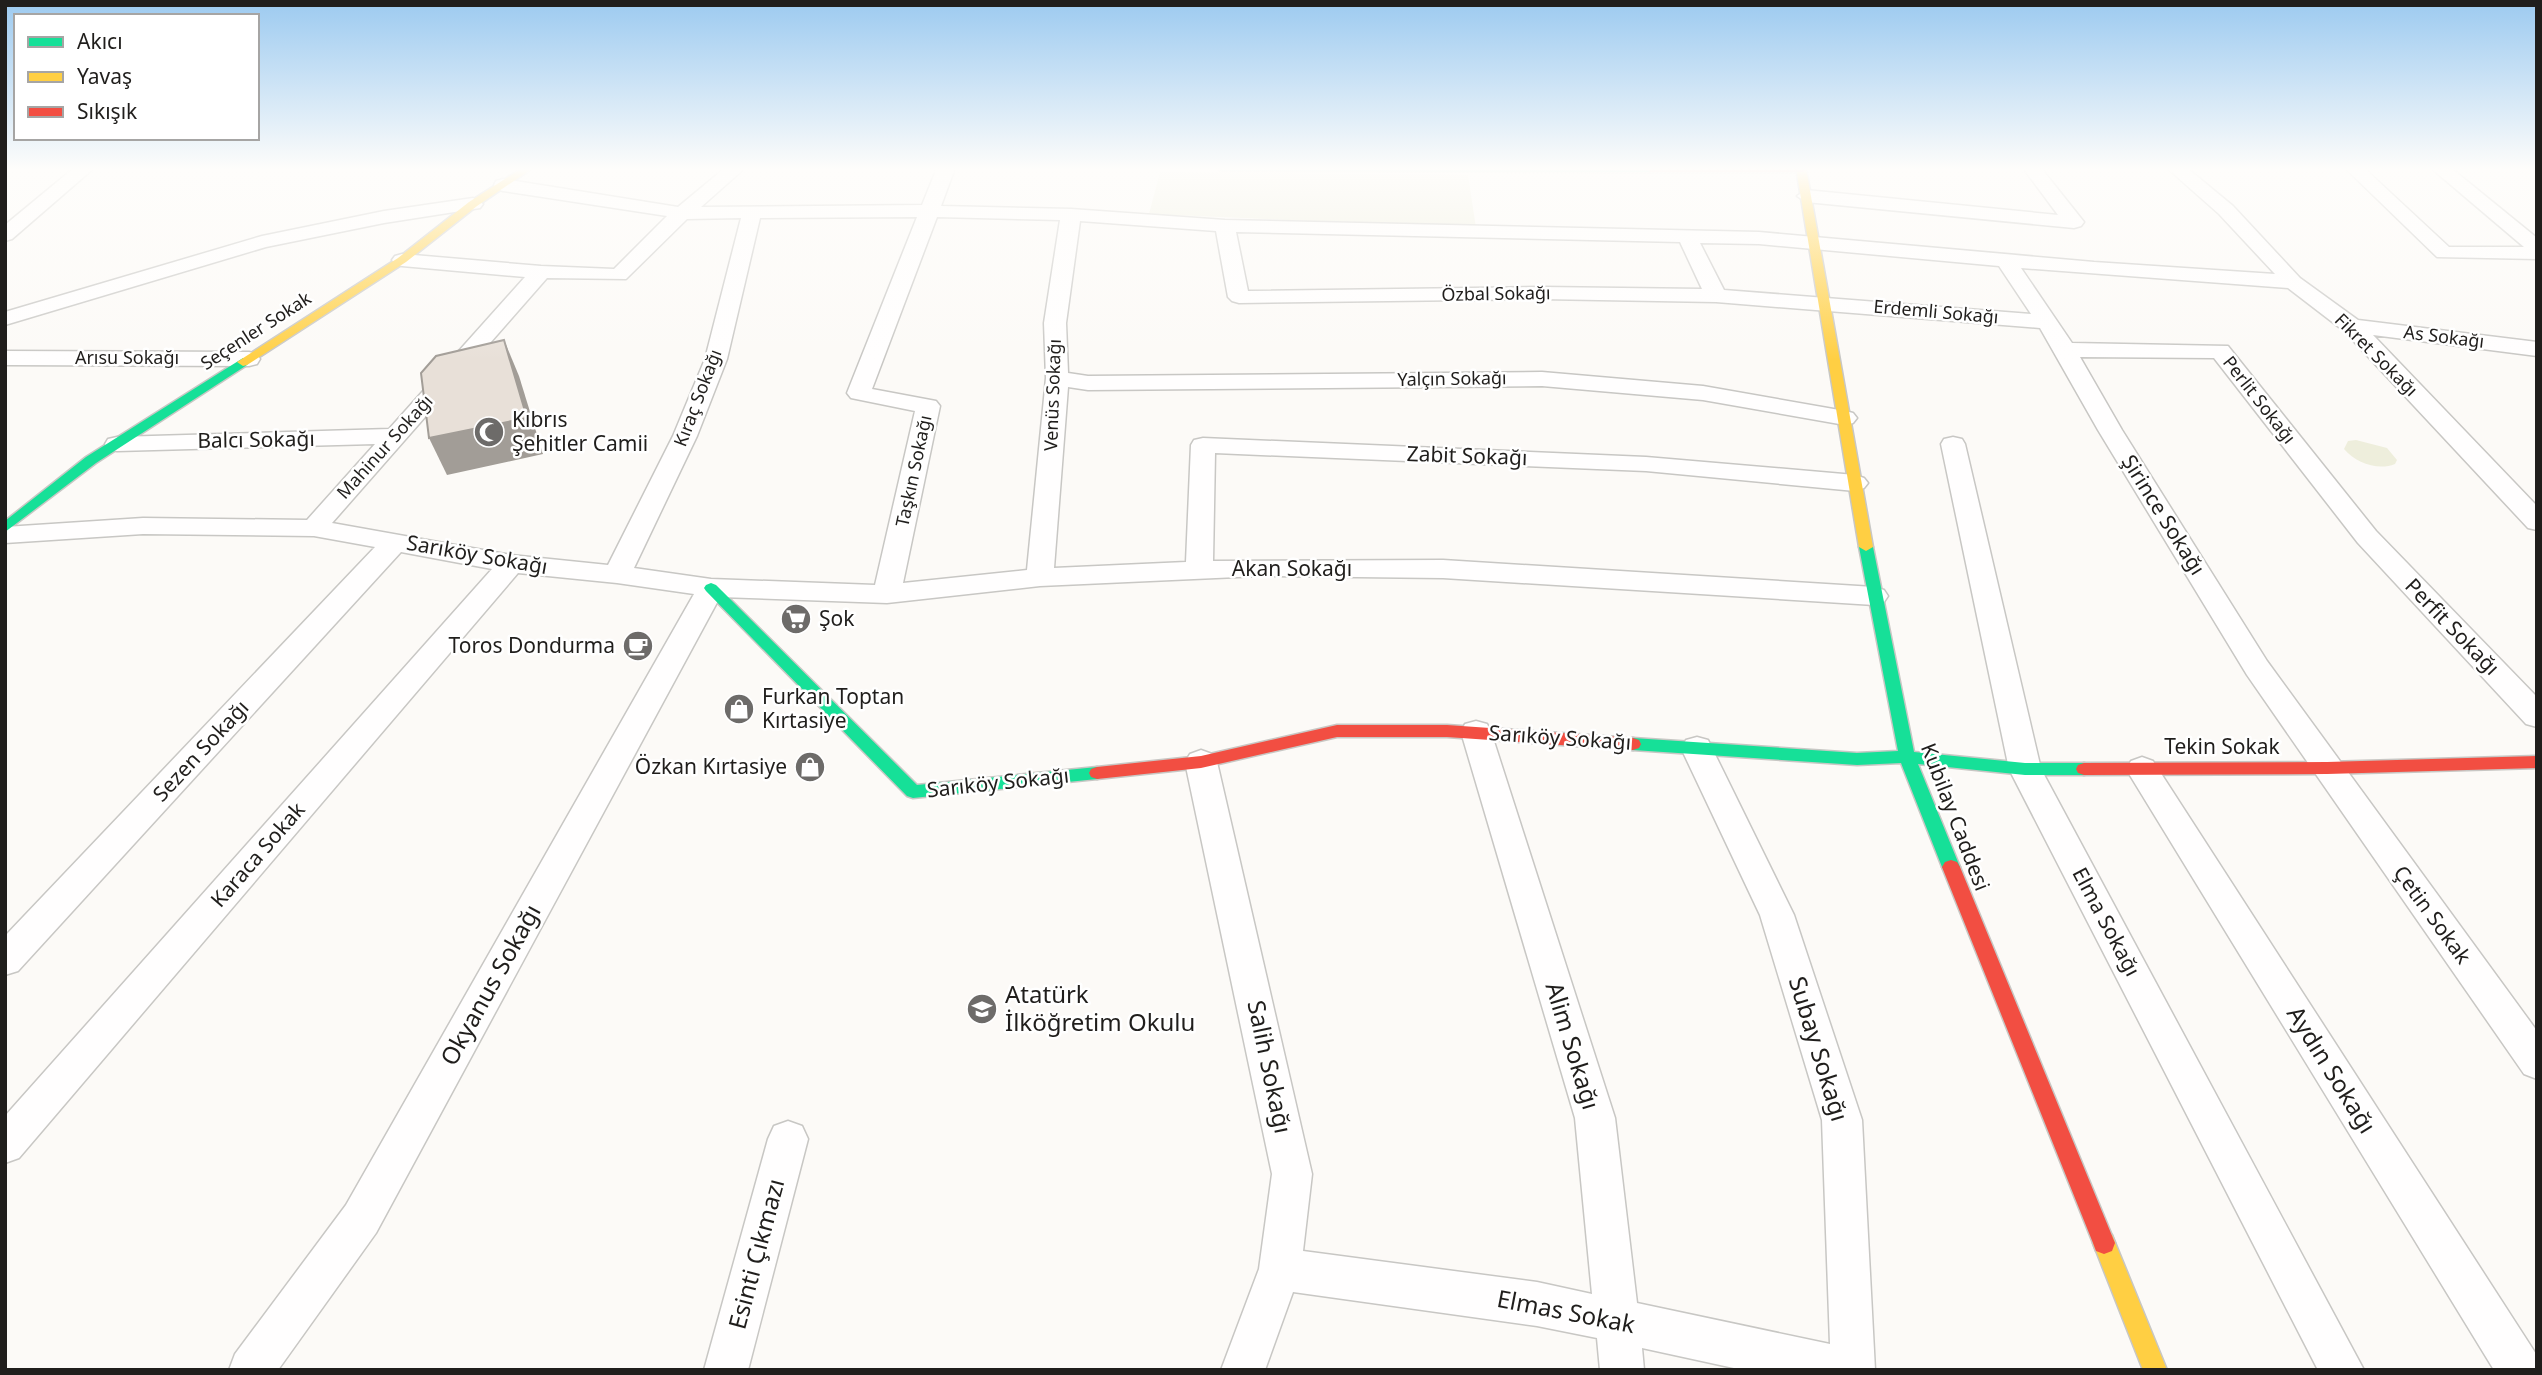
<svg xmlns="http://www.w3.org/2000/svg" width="2542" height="1375" font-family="'Noto Sans',sans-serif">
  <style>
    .green { fill: #eeeedc }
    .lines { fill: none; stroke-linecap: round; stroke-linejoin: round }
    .street-casing { stroke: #c8c7c4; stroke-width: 3 }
    .fast-casing { stroke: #c8c7c4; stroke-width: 3 }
    .slow-casing { stroke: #c8c7c4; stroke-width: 3 }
    .jam-casing { stroke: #c8c7c4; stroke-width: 3 }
    .street { fill: #fffefe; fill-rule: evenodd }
    .fast { fill: #16e098; fill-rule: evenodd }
    .slow { fill: #ffcf43; fill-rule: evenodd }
    .jam { fill: #f24e42; fill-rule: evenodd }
    .shaded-wall { fill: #a29d97 }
    .building { fill: #e8e0d8; stroke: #a29d97; stroke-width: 2 }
    .labels { text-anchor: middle; stroke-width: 5; stroke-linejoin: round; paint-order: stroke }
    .far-street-label { font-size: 18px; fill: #201e1c; stroke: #fff }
    .poi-label { font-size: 21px; fill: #201e1c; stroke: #fff; text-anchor: start }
    .street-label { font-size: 21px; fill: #201e1c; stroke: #fff }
    .near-street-label { font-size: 24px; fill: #201e1c; stroke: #fff }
    .near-poi-label { font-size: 24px; fill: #201e1c; stroke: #fff; text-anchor: start }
  </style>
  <rect width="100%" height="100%" fill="#fcfaf7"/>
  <path class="green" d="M1160,172L1468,175L1476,228L1149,214Z
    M2356,440L2387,448L2397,460L2395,464C2378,471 2356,463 2344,449L2348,441Z"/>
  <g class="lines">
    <g class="street-casing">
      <path id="street" d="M74,168H94L12,239L5,241V225Z
        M725,168H745L701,207L922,205L937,168H955L941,206L1071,209L1225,220L1759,232L2094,262L2275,274L2219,214L2167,168H2187L2233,206L2300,278L2358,320L2537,342V356L2373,335L2537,506V530L2528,528L2344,331L2288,288L2021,268L2072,343L2228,346L2376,531L2537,697V727L2526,724L2358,543L2214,358L2080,357L2122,430L2267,661L2537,1031V1079L2524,1074L2247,675L2098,430L2040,328L1716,302L1541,299L1239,303L1232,301L1228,297L1216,231L1080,221L1066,323L1068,373L1088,376L1542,372L1703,386L1845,411L1853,413L1857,418L1853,423L1845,425L1703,400L1542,386L1088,390L1068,387L1054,568L1186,562L1191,445L1194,440L1203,438L1646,457L1855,475L1864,478L1868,483L1864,488L1855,491L1646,471L1215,453L1213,561L1443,560L1874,587L1884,590L1888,596L1884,602L1874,605L1443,578L1260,576L1040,586L887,603L720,597L376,1233L278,1370H229L235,1354L346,1205L694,594L617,583L518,573L19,1158L5,1163V1116L492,569L401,552L18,971L5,975V936L375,547L314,536L143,534L5,543V527L143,518L307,520L375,444L117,451L108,449L105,444L108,439L117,437L389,429L525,277L402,266L395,264L392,260L395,256L402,254L541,266L614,269L667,216L503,191L496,189L494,185L496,181L503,179L678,207ZM917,217L847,393L851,398L915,411L875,585L711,579L634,568L697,436L727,359L760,218ZM937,217L1060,220L1044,323L1046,378L1027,570L903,583L940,406L936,401L872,389ZM741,218L705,359L673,436L608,565L511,555L332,523L547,278L626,279L687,219ZM1236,232L1680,242L1702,289L1541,287L1248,291ZM1700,243L1759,244L1999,266L2031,314L1724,290Z
        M2023,168H2041L2084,222L2081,226L2074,228L1806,202L1797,196L1806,190L2058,215Z
        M2345,168H2364L2449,247H2524L2431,168H2451L2537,238V259L2437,257Z
        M473,198L483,204L480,208L384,223L266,247L5,325V312L262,236L384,211Z
        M5,351L249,352L257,354L260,359L257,364L249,366L5,365Z
        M1953,437L1962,439L1965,444L2041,769L2364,1370H2318L2009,769L1941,444L1944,439Z
        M1476,721L1487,724L1491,732L1615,1118L1637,1303L1830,1344L1822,1120L1760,915L1681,748L1686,740L1697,737L1708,740L1794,915L1862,1120L1875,1370H1743L1642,1348L1644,1370H1600L1597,1338L1537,1326L1293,1292L1265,1370H1221L1259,1269L1272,1174L1185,762L1190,754L1201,750L1212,754L1217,762L1312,1174L1303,1251L1537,1282L1592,1294L1575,1118L1461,732L1465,724Z
        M2142,757L2153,761L2536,1354L2537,1370H2494L2131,777L2126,769L2131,761Z
        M788,1121L802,1126L808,1139L748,1370H704L768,1139L774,1126Z"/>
    </g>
    <g class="fast-casing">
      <path id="fast" d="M1216,168H1654L1655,169L1650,172L1221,171Z
        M243,358L249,362L247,365L96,463L5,532V521L86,457Z
        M1866,543L1873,547L1914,752L2025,763H2084L2090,765L2092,769L2090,773L2084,775H2025L1918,764L1960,867L1957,872L1951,874L1945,872L1942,867L1901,763L1857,765L1633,750L1627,748L1625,744L1627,740L1633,738L1857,753L1898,751L1859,547Z
        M711,583L716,585L917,785L1097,767L1103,769L1105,773L1103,777L1097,779L913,798L907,796L706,591L704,588L706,585Z"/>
    </g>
    <g class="slow-casing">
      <path id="slow" d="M522,168H533L477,206L406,262L247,365L243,366L237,362L398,258L469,202Z
        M1796,168H1806L1873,547L1866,551L1859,547Z
        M2104,1232L2112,1235L2167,1370H2143L2093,1243L2096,1235Z"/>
    </g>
    <g class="jam-casing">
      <path id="jam" d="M1646,168H1806L1807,169L1802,172H1650Z
        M1337,725H1447L1633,738L1639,740L1641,744L1639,748L1633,750L1447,737H1337L1201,768L1097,779L1091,777L1089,773L1091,769L1097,767L1201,756Z
        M2537,756V768L2327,774L2084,775L2078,773L2076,769L2078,765L2084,763L2327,762Z
        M1951,860L1957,862L1960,867L2115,1243L2112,1251L2104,1254L2096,1251L2093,1243L1942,867L1945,862Z"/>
    </g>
    <use href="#street" class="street"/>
    <use href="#fast" class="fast"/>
    <use href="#slow" class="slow"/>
    <use href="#jam" class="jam"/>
  </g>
  <path class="shaded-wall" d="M504,340L519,376L543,454L447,475L429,438Z"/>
  <path class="building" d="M504,340L527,418L429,438L421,373L436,356Z"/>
  <linearGradient id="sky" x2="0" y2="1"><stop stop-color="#9ccaf0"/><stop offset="0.47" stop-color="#fefdfb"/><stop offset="1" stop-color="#fefdfb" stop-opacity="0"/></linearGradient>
  <rect width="2542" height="360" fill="url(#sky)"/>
  <defs>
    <g id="mosque-disc" transform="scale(1.575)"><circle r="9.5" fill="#6d6b69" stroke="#fff"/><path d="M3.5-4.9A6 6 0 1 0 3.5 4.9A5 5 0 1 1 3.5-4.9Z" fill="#fff"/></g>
    <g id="supermarket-disc" transform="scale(1.575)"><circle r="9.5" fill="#6d6b69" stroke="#fff"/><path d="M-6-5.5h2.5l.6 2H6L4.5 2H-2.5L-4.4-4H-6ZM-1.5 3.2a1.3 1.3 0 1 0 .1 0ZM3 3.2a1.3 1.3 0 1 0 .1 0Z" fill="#fff"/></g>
    <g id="cafe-disc" transform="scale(1.575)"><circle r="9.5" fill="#6d6b69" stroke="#fff"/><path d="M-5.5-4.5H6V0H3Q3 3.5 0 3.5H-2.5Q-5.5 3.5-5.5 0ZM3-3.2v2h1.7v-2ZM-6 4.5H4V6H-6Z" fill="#fff"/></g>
    <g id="shop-disc" transform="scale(1.575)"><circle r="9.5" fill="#6d6b69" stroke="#fff"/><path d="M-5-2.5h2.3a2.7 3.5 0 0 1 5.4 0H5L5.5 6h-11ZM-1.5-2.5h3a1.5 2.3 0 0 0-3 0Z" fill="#fff"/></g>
    <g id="school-disc" transform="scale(1.575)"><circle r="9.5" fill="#6d6b69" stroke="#fff"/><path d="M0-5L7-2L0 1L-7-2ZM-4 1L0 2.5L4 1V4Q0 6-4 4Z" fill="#fff"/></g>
  </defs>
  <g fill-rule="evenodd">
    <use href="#mosque-disc" x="489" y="432"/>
    <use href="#supermarket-disc" x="796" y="619"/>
    <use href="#cafe-disc" x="638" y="646"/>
    <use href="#shop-disc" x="739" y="709"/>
    <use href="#shop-disc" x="810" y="767"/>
    <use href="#school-disc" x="982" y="1009"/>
  </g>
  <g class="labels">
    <g class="far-street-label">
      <text transform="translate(1496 294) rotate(-1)" y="6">Özbal Sokağı</text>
      <text transform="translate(1936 312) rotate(5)" y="6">Erdemli Sokağı</text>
      <text transform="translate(256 331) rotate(-33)" y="6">Seçenler Sokak</text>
      <text transform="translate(2444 337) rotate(7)" y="6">As Sokağı</text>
      <text transform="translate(2376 355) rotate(45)" y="6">Fikret Sokağı</text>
      <text x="127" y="364">Arısu Sokağı</text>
      <text transform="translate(1452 379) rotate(-1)" y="6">Yalçın Sokağı</text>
      <text transform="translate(1053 395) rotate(-88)" y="6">Venüs Sokağı</text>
      <text transform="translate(698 398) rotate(-69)" y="6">Kıraç Sokağı</text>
      <text transform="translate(2259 400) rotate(52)" y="6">Perlit Sokağı</text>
      <text transform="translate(385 447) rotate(-48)" y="6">Mahinur Sokağı</text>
      <text transform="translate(914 471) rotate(-78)" y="6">Taşkın Sokağı</text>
    </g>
    <g class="poi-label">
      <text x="512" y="427">Kıbrıs<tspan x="512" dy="24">Şehitler Camii</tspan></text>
      <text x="819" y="626">Şok</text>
      <text x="615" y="653" text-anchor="end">Toros Dondurma</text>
      <text x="762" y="704">Furkan Toptan<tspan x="762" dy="24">Kırtasiye</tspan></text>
      <text x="787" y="774" text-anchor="end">Özkan Kırtasiye</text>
    </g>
    <g class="street-label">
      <text transform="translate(256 440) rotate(-1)" y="7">Balcı Sokağı</text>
      <text transform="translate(1467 456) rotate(2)" y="7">Zabit Sokağı</text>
      <text transform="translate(2163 515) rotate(58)" y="7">Şirince Sokağı</text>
      <text transform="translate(477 555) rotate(10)" y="7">Sarıköy Sokağı</text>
      <text x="1292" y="576">Akan Sokağı</text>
      <text transform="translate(2452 627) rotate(46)" y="7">Perfit Sokağı</text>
      <text transform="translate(1560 738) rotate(4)" y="7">Sarıköy Sokağı</text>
      <text x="2222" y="754">Tekin Sokak</text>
      <text transform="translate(201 751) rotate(-47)" y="7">Sezen Sokağı</text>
      <text transform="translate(998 783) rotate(-6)" y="7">Sarıköy Sokağı</text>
      <text transform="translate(1955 817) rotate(69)" y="7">Kubilay Caddesi</text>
      <text transform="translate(258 855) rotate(-49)" y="7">Karaca Sokak</text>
      <text transform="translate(2432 915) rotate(54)" y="7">Çetin Sokak</text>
      <text transform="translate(2106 922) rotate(62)" y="7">Elma Sokağı</text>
    </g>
    <g class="near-street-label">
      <text transform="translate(491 985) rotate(-61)" y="8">Okyanus Sokağı</text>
      <text transform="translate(1572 1046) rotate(73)" y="8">Alim Sokağı</text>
      <text transform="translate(1818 1049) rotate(73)" y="8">Subay Sokağı</text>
      <text transform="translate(1269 1067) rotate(78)" y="8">Salih Sokağı</text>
      <text transform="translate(2331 1070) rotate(58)" y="8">Aydın Sokağı</text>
      <text transform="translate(757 1254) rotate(-75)" y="8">Esinti Çıkmazı</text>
      <text transform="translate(1566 1312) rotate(11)" y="8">Elmas Sokak</text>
    </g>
    <g class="near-poi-label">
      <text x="1005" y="1003">Atatürk<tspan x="1005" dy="28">İlköğretim Okulu</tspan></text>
    </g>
  </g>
  <rect width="2542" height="1375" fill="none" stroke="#201e1c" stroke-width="14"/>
  <rect x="14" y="14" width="245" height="126" fill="#ffffff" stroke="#a6a5a4" stroke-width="2"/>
  <rect x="28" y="37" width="35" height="10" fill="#16e098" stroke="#a6a5a4" stroke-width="2"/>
  <text x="77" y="49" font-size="21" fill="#201e1c">Akıcı</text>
  <rect x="28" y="72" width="35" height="10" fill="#ffcf43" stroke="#a6a5a4" stroke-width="2"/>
  <text x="77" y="84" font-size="21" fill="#201e1c">Yavaş</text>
  <rect x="28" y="107" width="35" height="10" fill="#f24e42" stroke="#a6a5a4" stroke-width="2"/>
  <text x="77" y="119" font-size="21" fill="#201e1c">Sıkışık</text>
</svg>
